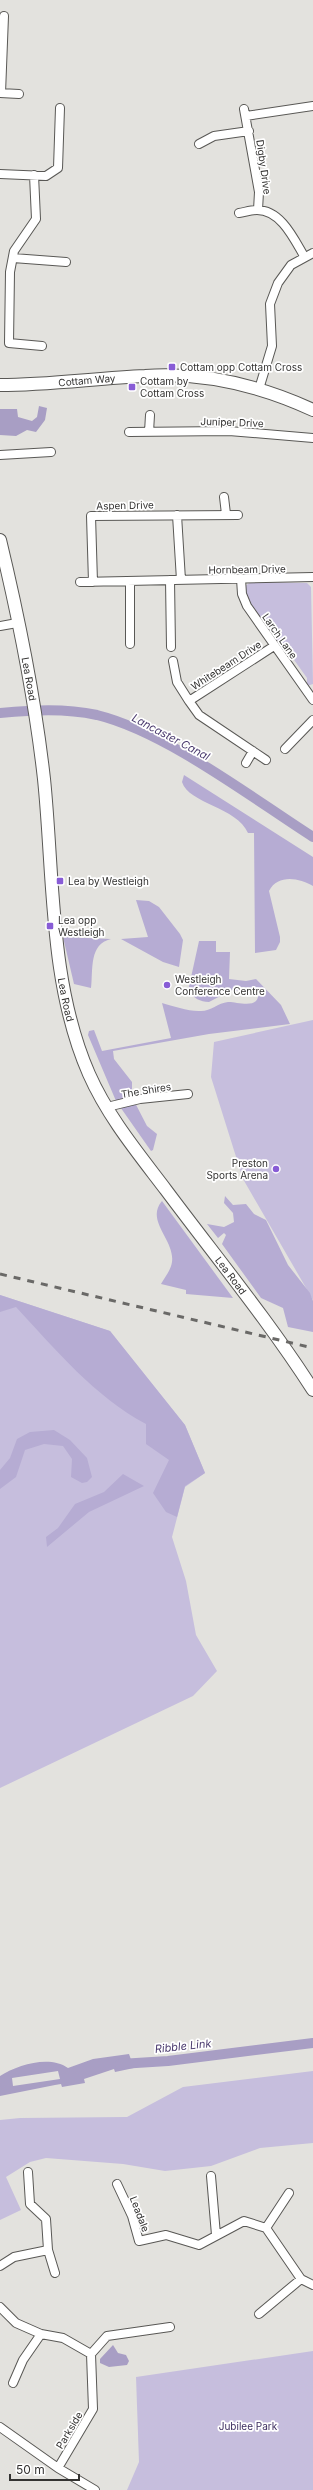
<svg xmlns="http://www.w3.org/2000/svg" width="313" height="2490" font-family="Inter,sans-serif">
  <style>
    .green { fill: #c6bedd }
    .forest { fill: #b6acd3 }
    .water { fill: #a89ec4; fill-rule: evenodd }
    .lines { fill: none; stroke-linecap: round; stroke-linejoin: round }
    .canal { stroke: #a89ec4; stroke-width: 10 }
    .street-casing { stroke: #595855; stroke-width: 10 }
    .secondary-casing { stroke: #595855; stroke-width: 14 }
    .street { stroke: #fff; stroke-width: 8 }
    .secondary { stroke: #fff; stroke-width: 12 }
    .rail { stroke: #6a6967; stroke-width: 3; stroke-dasharray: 7 7; stroke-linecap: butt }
    .poi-dot { fill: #885cd6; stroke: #fff; stroke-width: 1.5 }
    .labels { text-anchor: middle; stroke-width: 3.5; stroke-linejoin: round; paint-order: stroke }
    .street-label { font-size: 10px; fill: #343332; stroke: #fff }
    .poi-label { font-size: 10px; fill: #343332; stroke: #fff; text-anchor: start }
    .park-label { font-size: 10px; fill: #3d2d5f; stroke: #fff }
    .water-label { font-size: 11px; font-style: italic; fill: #4c3c6f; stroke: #fff }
  </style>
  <rect width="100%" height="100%" fill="#e3e2de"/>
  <path class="green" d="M251,582L307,583L311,587L313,684L307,686V678L292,657C281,654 253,609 247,598C245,594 245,590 245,586Z
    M313,1020V1300L243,1179L211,1077L214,1042Z
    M0,1295L110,1331L185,1425L205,1473L185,1487L172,1537L186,1581L196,1635L217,1671L193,1696L0,1788Z
    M313,2071V2143L260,2148L211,2166L165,2171L123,2164L46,2158L30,2162L6,2177L21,2210L0,2220V2120L20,2118L127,2117L183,2087Z
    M313,2351V2490H127L139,2462L136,2377Z"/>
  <path class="forest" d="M184,775L313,857V886C299,878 278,874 269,891L280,937V942L276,950L255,953L254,833H248C237,807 189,804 182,782Z
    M136,900L149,901L159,907L180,934L183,940L179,967L163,962L121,939L148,937Z
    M63,937L111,939C89,944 93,969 91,988L74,984Z
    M199,941H216V952H230L229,979L246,981L256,979L281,1005L290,1024L209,1034L113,1051L114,1059L132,1082V1097L147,1126L157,1134L153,1150L151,1151L116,1101L88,1035L89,1031L94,1030L102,1051L171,1038L162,1003C173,1006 190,1012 201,1011C211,1011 218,1003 228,1002C235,1001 264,1012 257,989L241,987V989L234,992L232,990L209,1002C200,1002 194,998 188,991Z
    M225,1196L233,1205L246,1204L254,1214L266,1220L288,1265L310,1293L313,1301V1332L288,1327L283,1308L261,1298L222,1244L226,1235L224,1233L218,1238L207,1224L224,1227L234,1222L233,1213L224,1203Z
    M162,1201L233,1298L186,1294V1290L161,1284C165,1277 171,1270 172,1262C175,1240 145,1221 162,1201Z
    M0,1295L110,1331L185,1425L205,1473L185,1486L177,1517L166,1512L153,1493L169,1460L146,1444V1424C95,1397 55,1349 16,1307L0,1312Z
    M54,1430L70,1440L87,1458L92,1477L87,1482L82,1483L71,1477L72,1459L63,1446L44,1444L25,1450L16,1477L0,1489V1470L10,1458L17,1439L30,1432Z
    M123,1474L144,1486L89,1512L47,1547L46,1537L58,1528L75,1504L104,1492Z"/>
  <path class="water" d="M39,406L47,408L45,420L36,432L27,430L16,436L0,435V409H17L18,417L32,421L37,417Z
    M129,2054L134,2068L115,2072L114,2069L84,2079L85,2083L62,2087L61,2084L55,2085L0,2096V2076C18,2065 49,2055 68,2068L93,2059ZM58,2071L60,2079L13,2086L12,2078Z
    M113,2345L118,2353L126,2355L129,2361L127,2365L109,2367L100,2363V2359Z"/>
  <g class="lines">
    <path class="canal" d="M0,713C33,710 64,708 97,715C166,732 252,798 313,837
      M120,2064L168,2061L313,2043"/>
    <g class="street-casing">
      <path id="street" d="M0,93L19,94
        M1,93L4,16
        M244,109L259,192L258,210
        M246,116L313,106
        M199,144L214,136L249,131
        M0,174L46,176L58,168L60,108
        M34,175L36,219L14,251L10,272L9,343L42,346
        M239,213C245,212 251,210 257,210C281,210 294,239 304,256
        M13,258L66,262
        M259,389L272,346L270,304L278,283L291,265L313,253
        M129,432L229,431L313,438
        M149,432L150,415
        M0,455L51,452
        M224,497L226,514
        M177,515L181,580
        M241,579L242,594L247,606L313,700
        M170,580L171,647
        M130,581V644
        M80,582L313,577
        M93,582L91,516L238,515
        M0,626L17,623
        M173,661L177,682L189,701
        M285,749L313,720
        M266,760L199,715L189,701L274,646
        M246,763L253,751
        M107,1107L140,1099L188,1094
        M28,2172L30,2204L46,2219L48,2250L55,2273
        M211,2176L216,2235
        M117,2184L132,2216L139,2241L166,2235L199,2245L244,2221L266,2228L301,2279L313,2285
        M266,2228L289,2193
        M0,2266L14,2257L48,2250
        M0,2307L16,2323L41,2334L63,2338L91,2354L93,2409L58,2468
        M259,2314L301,2279
        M91,2354L107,2336L170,2327
        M13,2383L23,2360L41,2334
        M0,2427L58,2468L95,2490"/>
    </g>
    <g class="secondary-casing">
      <g id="secondary">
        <path id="s1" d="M0,385C49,385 97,378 145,376C203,372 261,386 313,410"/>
        <path id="s2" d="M0,540C19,619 35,699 44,779C54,876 49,983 89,1074C108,1117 138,1153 166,1190C216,1257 268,1320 313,1390"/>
      </g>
    </g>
    <use href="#street" class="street"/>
    <use href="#secondary" class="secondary"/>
    <path class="rail" d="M0,1274L313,1348"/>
  </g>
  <g class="poi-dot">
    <rect x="168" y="363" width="8" height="8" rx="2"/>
    <rect x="128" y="383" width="8" height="8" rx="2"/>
    <rect x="56" y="877" width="8" height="8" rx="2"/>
    <rect x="46" y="922" width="8" height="8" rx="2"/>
    <circle cx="167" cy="985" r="4"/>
    <circle cx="276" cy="1169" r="4"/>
  </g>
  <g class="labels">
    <g class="street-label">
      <text transform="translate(264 167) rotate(82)" y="4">Digby Drive</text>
      <text dy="4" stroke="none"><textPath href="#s1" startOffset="87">Cottam Way</textPath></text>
      <text transform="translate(232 422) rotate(2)" y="4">Juniper Drive</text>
      <text transform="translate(125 505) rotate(-1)" y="4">Aspen Drive</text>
      <text transform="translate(247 569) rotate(-1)" y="4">Hornbeam Drive</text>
      <text transform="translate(280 636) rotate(55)" y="4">Larch Lane</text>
      <text transform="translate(226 665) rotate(-33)" y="4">Whitebeam Drive</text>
      <text dy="4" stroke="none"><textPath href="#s2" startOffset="142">Lea Road</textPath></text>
      <text dy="4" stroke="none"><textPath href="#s2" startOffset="465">Lea Road</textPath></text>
      <text transform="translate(146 1090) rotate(-9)" y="4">The Shires</text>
      <text dy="4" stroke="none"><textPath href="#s2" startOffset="790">Lea Road</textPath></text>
      <text transform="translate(140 2214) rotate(69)" y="4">Leadale</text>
      <text transform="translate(69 2430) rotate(-59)" y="4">Parkside</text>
    </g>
    <g class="poi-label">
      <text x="180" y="371">Cottam opp Cottam Cross</text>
      <text x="140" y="385">Cottam by<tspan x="140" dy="12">Cottam Cross</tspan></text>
      <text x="68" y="885">Lea by Westleigh</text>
      <text x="58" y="924">Lea opp<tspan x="58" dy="12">Westleigh</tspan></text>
      <text x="175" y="983">Westleigh<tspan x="175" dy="12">Conference Centre</tspan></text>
      <text x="268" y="1167" text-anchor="end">Preston<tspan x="268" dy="12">Sports Arena</tspan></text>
    </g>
    <g class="park-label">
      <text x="248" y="2430">Jubilee Park</text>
    </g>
    <g class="water-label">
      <text transform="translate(171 737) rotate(28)" y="4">Lancaster Canal</text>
      <text transform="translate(183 2046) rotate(-6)" y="4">Ribble Link</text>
    </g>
  </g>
  <path d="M10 2474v6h69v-6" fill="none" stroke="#343332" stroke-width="2"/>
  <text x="16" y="2474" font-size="12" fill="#343332" stroke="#ffffff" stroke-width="3" paint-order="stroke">50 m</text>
</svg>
